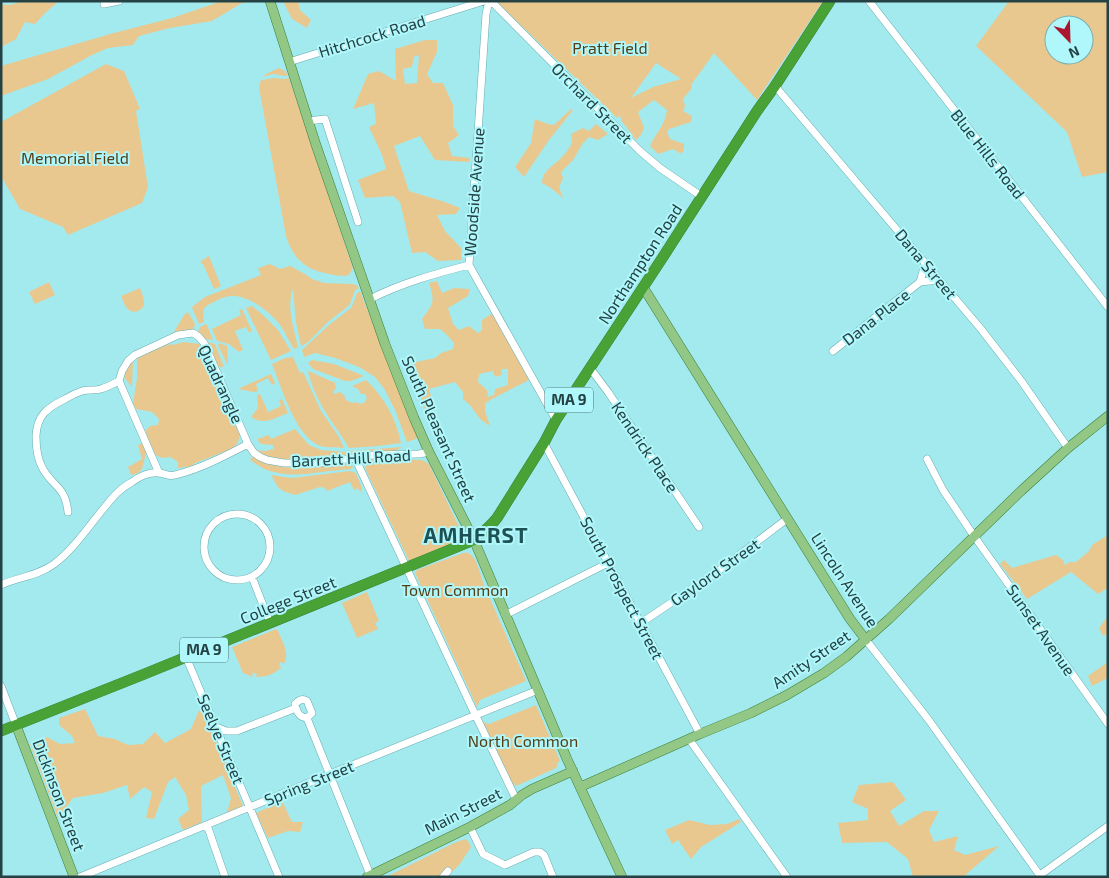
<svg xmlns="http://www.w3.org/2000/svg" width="1109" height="878" font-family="'Exo 2',sans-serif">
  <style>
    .green { fill: #e9c890; fill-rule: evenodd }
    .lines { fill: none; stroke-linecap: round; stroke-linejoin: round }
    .minor-casing { stroke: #66acb0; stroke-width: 8 }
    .major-casing { stroke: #3c803a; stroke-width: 10 }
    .highway-casing { stroke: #3c803a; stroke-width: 11 }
    .minor { stroke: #fff; stroke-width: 7 }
    .major { stroke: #92c786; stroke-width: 9 }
    .highway { stroke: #49a235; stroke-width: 10 }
    .labels { text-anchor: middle; stroke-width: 4; stroke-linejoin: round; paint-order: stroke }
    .shield { fill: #b0f7fb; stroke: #4e787a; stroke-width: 1 }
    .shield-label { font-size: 15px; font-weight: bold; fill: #244143 }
    .street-label { font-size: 16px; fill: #244143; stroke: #b0f7fb }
    .park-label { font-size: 16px; fill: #533d14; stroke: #b0f7fb }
    .district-label { font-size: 21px; font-weight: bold; letter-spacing: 1px; fill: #1c5255; stroke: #b0f7fb }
  </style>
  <rect width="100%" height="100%" fill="#a3eaee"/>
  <path class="green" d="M25,1H59L44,14L35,24L25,22L16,39L1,47V4L9,5Z
    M222,1H251L242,3L212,21L170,28L139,36L133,45L108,48L92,55L48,79L1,96V66L110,34L172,18Z
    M283,1H298L300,10L311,20L307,28L292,19Z
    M498,1H823L757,100L714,53L691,85L692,88L683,99L685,106L683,111L692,116L691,122L669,129L667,132L670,139L684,144V150L681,154L673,149L658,154L650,146C656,132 665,126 667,110L654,100L638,112L644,128L641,135L636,140C633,136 631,133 628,129C624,124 621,122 620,115L617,118L500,5ZM656,63L681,79L653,87L631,98Z
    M1009,1H1108V172L1082,177L1067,132L976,46ZM1054,25H1084V55H1054Z
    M425,40H437V52L427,74L433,83H443L453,105V126L459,135L448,143L452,156L470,158L469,162L435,160L420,136L394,146L409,191L445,202L460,208L456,214L437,215L445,231L461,248V260L438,261L425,252L412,253L400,202L393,196L365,198L358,180L386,169L382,155L369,127L376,124L374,103L353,109L368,74L379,71L396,81L395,49ZM419,55L417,83L405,84L403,69L412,67L414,57Z
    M106,64L124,71L140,109L136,111L148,187L142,203L68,235L63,227L20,209L1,176V122Z
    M279,68L285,71L288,75L285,76L273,74L262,77L268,73Z
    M274,78L284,79L289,78L353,268L349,275C342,277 335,275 329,274C306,270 293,259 286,236L260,93L259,87L261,80Z
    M571,109L573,110L549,140L524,177L515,167L531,143L535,119L548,124L554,125Z
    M596,124L608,134L598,140L589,137L583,143L573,160L561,172L563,178L559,187L563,198L551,188L542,183C543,169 554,166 562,157C566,153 569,148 572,143L571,134L583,128L589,131Z
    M209,256L221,286L214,289L203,264H202L201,261Z
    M270,264L280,269L290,266L305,274L312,279L324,283L353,284L356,285L359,288L355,290L350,304L346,308L329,321L307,343L301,346L296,323L293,289C286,307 294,329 298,347L294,349C289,341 285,332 280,325C271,313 249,295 232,296C226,296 219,299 214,302C202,307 202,310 204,322L199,324L193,310L192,307L205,297L261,275L258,268Z
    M437,281L442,293L454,288L470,289L468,296L448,308L453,324L459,330L469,326L478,333L482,330V320L493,313L514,349L529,380L490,400L485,404V411L490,426L480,419L470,405L463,399V392L455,382L429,389L434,406L427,411L424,408L411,363L435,358L441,353L453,349L454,343L447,335L440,329H425L422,319C434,303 435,302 429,283ZM501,369H508V385L495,389L494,395L488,397L487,390L478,382L479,374L493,371L495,377L502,375Z
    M49,282L55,295L35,304L29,292Z
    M140,288C141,292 144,297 144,301C146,310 133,316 127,308C124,305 123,300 121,296Z
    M360,291L418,438L407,442L395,410L385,390L375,377L359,367L335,358L315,353L304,357L302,350L330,324L351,308L353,304L357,293Z
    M252,306L263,315L278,330L291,351L271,360L246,308Z
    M242,309L252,331L249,333L246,327L235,331L243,350L239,352L229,344L217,341L212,329L241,315L239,310Z
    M188,312L195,324L193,332L171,337L184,315Z
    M206,324L207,325L213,340L205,339L198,332L200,327Z
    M183,342L200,344L235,418L240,434L238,442L234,448L195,463L192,466L178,468V462L170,457L162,458L154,454H146C142,465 145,473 131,475L128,467L142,459L138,445L147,441L146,430L150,426L158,425L159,419L152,412L136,409L133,403L137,378V358L142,354L170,344L173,345Z
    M207,342L215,344L224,367H217Z
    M219,343L227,346L228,366L218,345Z
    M293,357L300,373L303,372L321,411L339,437L344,448C336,447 327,448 320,446C295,436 282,388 272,364L285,358Z
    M312,360L334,364L364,376L351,381H345L313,369L308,363L309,362Z
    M133,361L132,387L124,377L126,369Z
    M309,371L335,383L336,389L333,391L334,394L340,392L344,395L346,400L352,403L355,402L361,404L365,402L367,398L365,394H361L358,389L352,386L366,380C384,397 396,418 401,443L378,446L349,448C341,434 331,422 323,408C317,397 311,384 308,372Z
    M271,374L275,383L272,385L268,378L256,384L258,391L254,392L238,389Z
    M260,394L268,412L281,406L279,400L282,399L288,413C274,418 265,426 251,417L258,408L257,395Z
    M295,429L309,445L321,450L345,452L347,455C323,459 275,468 257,450L265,451L274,449L273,445L261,444L257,439L269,435L271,439Z
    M402,447L395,451H380L351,455L350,451Z
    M253,456C279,475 320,466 351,463L353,467L351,469C323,470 295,480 267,470C261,468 255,463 250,460Z
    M372,459L422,460L429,464L460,529V534L455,542L412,561H409L366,470C364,464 368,462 372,459Z
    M350,471L356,473L362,488V490L360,492L358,488L354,490L350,482L327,491L325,488L320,487L295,495L283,491L278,487L271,475L292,478Z
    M1108,535V588L1098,594L1071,572L1027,599L1000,564L1004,560L1012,568L1056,555L1063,560L1065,565L1070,562H1076L1089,551L1092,545Z
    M463,553C466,553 468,552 471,555C477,559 481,577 484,585L526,681L480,700L477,707L415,573L417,570Z
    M367,592L379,621L375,623L378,629L357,638L342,603Z
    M1108,616V634L1103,636L1099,628Z
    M276,629L278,631C282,641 291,655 283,665V663L280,662L279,666L282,667C274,674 267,677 256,677L257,674L255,673L252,674L253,677L243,673L232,647Z
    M1108,662V678L1092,686L1088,676Z
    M536,705L560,761L557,763V767L554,769L516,786L512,783L483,722L489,724Z
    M201,706L243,806L227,813L231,798L223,775L201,786L202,822L183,830L178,819L189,810L186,795L175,777L168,782L154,819L146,818L152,792L144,787L130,799L127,785L103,793L73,798L58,818L30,744L47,737L60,744L75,743L72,736L59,725V718L85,709L98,736L115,739L128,745L143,744L155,732L165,743L191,729Z
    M893,782L906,800L890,811L899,826L924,811H939L929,830L934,842L958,836L954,850L965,855L999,846L963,877H913L908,859L887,842L842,843L838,823L868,820V809L852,802L859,785Z
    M282,801L292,822H303L300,832L288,831L268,838L256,813Z
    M739,819L741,822L701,847L691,859L678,840L672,844L665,830L689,820L710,825L727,824Z
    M465,839L468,841L471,847L460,864L452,872L448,867L438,877H386L454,843Z"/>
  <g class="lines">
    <g class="minor-casing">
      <path id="minor" d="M489,1L486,14L469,265L556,420
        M491,1L640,151L660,168L701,196
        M869,1L1108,307
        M104,4L119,1
        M289,62L484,1
        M775,86L981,329L1022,382L1068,448
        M308,121L325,119L358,222
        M920,282L939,280
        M370,299C402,283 434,274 469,265
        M833,351L920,282L925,264
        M590,368L608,392L699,527
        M544,443L700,734
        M248,444L254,453L260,457L267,460L284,463H320L373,455L419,454L429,452
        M355,458L473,710L516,799
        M927,459L943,490L974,536L1108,724
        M68,512C65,486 54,488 43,469C37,459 36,448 36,436C37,415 47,408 65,399C70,396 76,393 82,391C88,389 95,391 101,389C107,387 113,384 119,381
        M204 547a33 33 0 1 1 66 0a33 33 0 1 1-66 0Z
        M252,577L270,623
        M1,585C18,577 38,576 54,564C74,549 88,527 104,508C112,498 120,488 132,482C140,476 150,472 160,473C166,474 169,477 175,475C200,469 225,456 248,444L204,343L199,337L193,333L178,335L135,355L128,361L122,371L119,381L159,473
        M505,615L608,563
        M641,623L714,574L787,519
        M866,640L928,719L1041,877
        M186,657L279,877
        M1,686L16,725
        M307,718L371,877
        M216,727L226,731H237L296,708L295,704C299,700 302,698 307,701L312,713L307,718C300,717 298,714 296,708
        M689,739L787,877
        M207,825L225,877
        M470,827L483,854L505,865L534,852H540L544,855L553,877
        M1040,875L1108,826
        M80,877L335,772L538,690
        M443,877L448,871"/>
    </g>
    <g class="major-casing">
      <path id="major" d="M270,1L316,145L385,344L414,418L429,452L474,540L567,759L622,877
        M643,287L850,619L866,640
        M16,725L74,877
        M580,787L700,734L751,713L787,695L824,673L846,657L889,619L1021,491L1068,448L1108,416
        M367,877L470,827L510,805L522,795L532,789L573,771"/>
    </g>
    <g class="highway-casing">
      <path id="highway" d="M1,731L142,675L474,540C482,533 490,527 497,518L544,443L556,420L590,368L663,257L679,232L757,111L775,86L830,1"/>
    </g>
    <use href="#minor" class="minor"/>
    <use href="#major" class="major"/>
    <use href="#highway" class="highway"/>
  </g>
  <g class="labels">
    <g class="shield">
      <rect x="545" y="387.5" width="48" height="25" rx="4"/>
      <rect x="180" y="637.5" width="48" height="25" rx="4"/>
    </g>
    <g class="shield-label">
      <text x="569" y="405">MA 9</text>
      <text x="204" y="655">MA 9</text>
    </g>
    <g class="street-label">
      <text transform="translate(372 36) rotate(-17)" y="6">Hitchcock Road</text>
      <text transform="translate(592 103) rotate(45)" y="6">Orchard Street</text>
      <text transform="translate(988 154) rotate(52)" y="6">Blue Hills Road</text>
      <text transform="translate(474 192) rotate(-86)" y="6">Woodside Avenue</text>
      <text transform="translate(640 264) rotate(-57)" y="6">Northampton Road</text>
      <text transform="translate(926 264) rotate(50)" y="6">Dana Street</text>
      <text transform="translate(876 317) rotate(-38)" y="6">Dana Place</text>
      <text transform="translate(221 384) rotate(65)" y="6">Quadrangle</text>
      <text transform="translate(439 429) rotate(66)" y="6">South Pleasant Street</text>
      <text transform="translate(645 447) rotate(56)" y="6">Kendrick Place</text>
      <text transform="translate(351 458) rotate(-3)" y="6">Barrett Hill Road</text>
      <text transform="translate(715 572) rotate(-35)" y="6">Gaylord Street</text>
      <text transform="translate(845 580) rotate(57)" y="6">Lincoln Avenue</text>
      <text transform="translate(622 588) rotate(62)" y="6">South Prospect Street</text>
      <text transform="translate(288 600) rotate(-22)" y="6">College Street</text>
      <text transform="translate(1041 630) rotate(55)" y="6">Sunset Avenue</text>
      <text transform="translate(811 659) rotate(-34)" y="6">Amity Street</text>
      <text transform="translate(221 739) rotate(67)" y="6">Seelye Street</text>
      <text transform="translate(309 783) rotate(-22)" y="6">Spring Street</text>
      <text transform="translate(59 795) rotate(69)" y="6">Dickinson Street</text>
      <text transform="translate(463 811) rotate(-27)" y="6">Main Street</text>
    </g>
    <g class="park-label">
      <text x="610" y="54">Pratt Field</text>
      <text x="75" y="164">Memorial Field</text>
      <text x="455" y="596">Town Common</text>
      <text x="523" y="747">North Common</text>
    </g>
    <g class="district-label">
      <text x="476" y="543">AMHERST</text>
    </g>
  </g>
  <rect width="1109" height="878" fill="none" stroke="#244143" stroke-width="5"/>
  <g transform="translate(1069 40) rotate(157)"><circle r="24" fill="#b0f7fb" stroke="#78aeb1"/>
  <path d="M0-4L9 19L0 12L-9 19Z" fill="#ab162f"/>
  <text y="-8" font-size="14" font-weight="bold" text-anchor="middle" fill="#244143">N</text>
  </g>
</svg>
